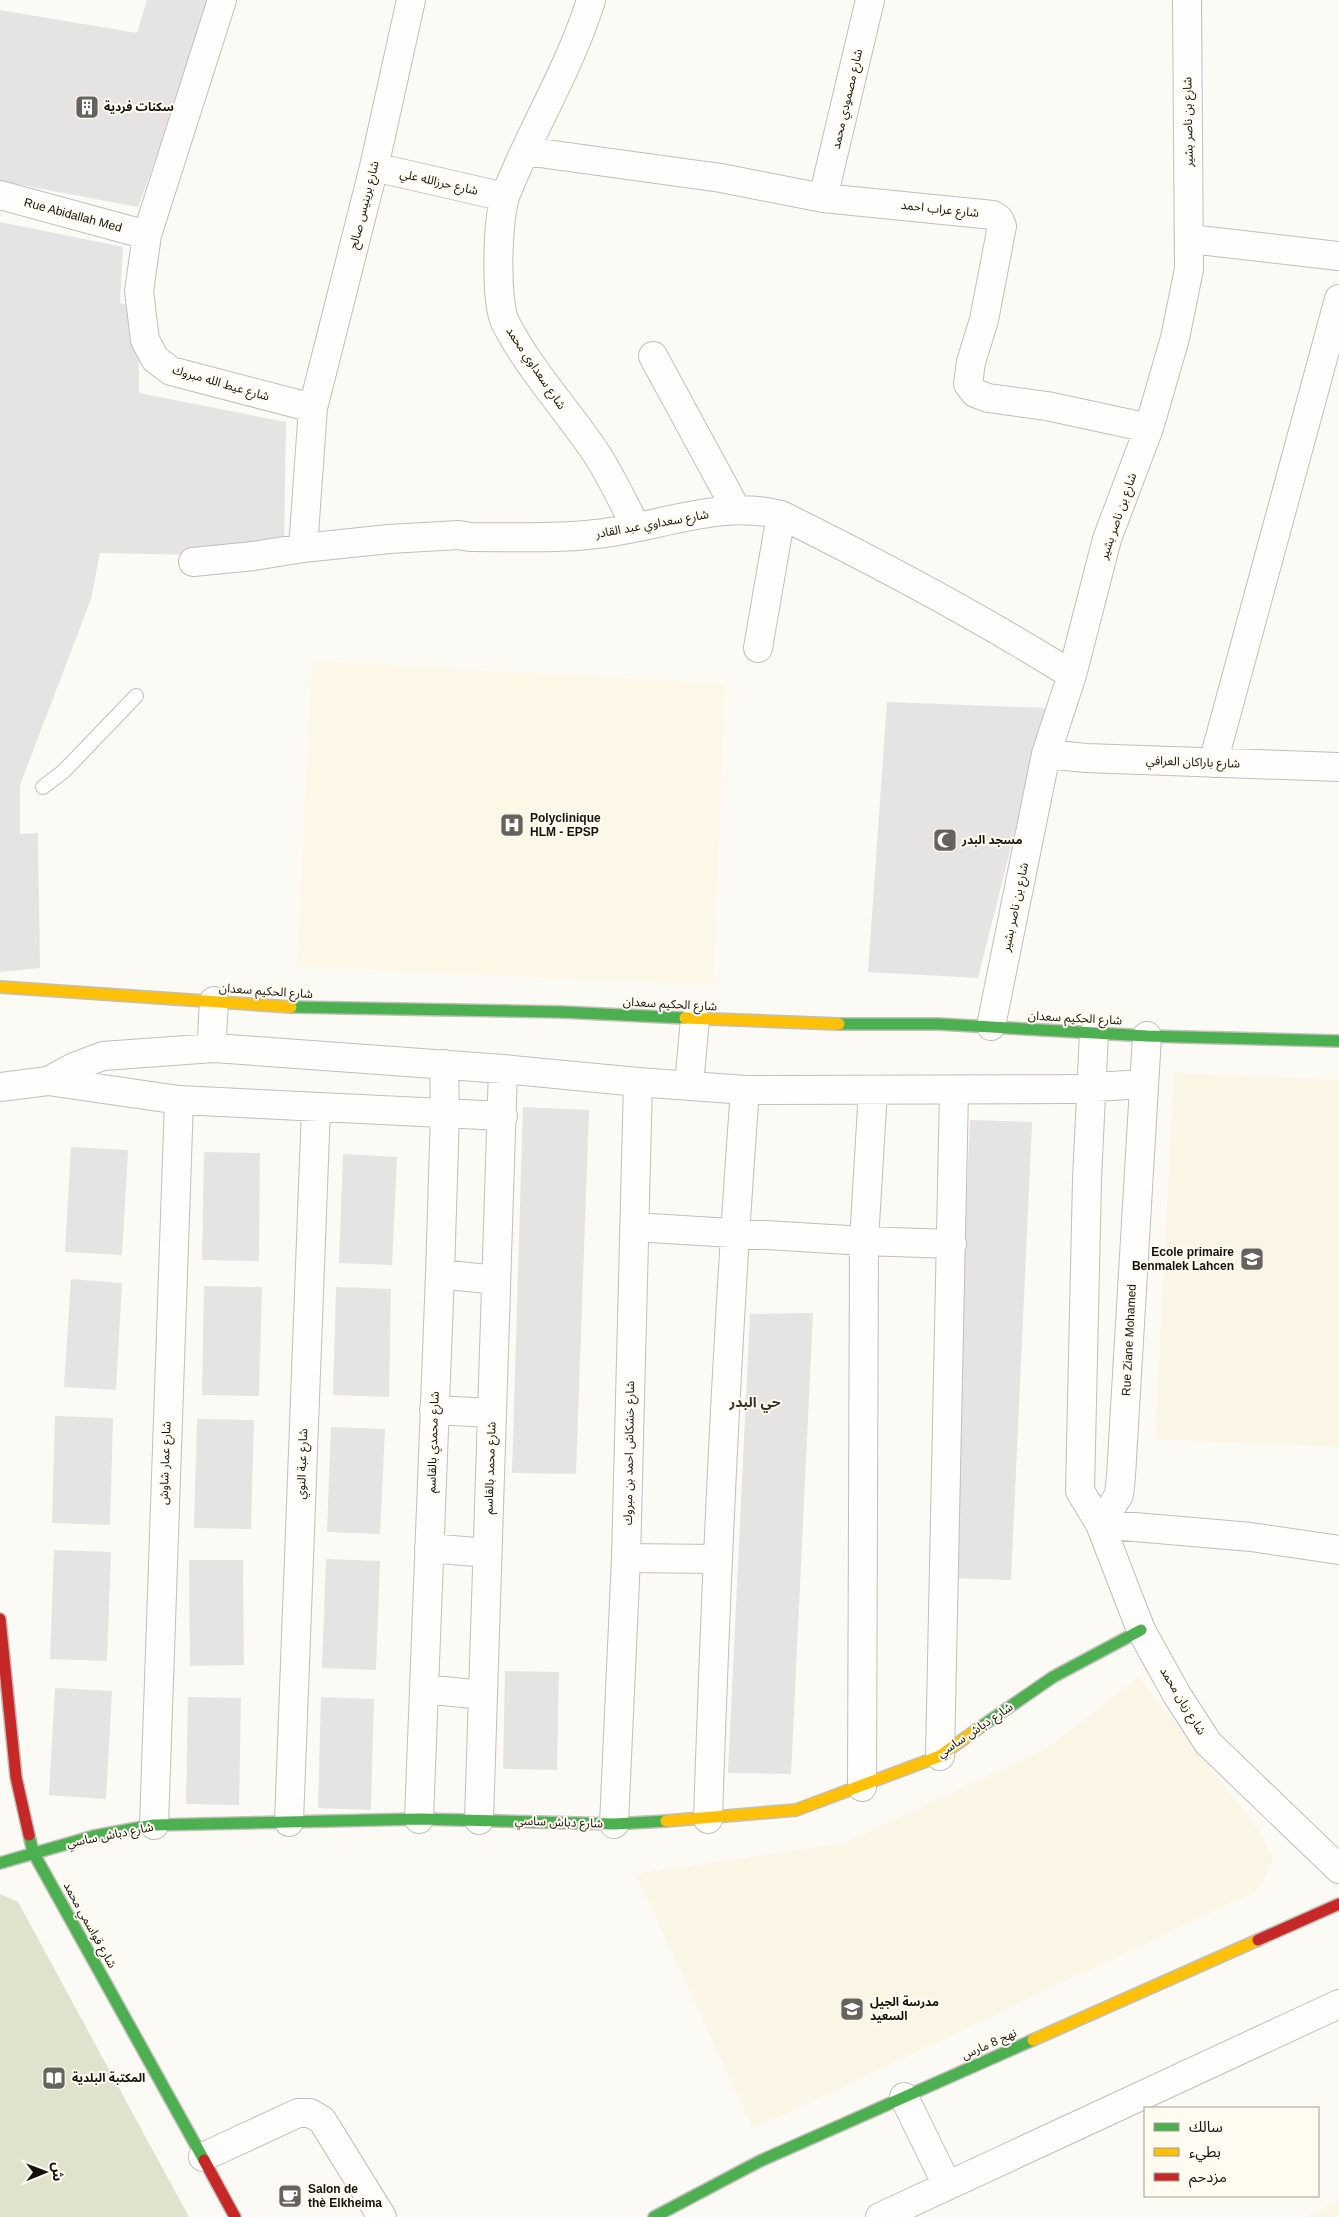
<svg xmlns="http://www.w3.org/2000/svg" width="1339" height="2217" font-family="Helvetica,'Noto Sans Arabic',sans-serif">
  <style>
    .built { fill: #fdf7e7 }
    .education { fill: #fbf5e6 }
    .green { fill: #dfe3ce }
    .building { fill: #e6e3e3 }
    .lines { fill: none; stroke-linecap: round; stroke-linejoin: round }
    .lane-casing { stroke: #c1bfb9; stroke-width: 16 }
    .street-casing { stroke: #c1bfb9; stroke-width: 30 }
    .fast-casing { stroke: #c1bfb9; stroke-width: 14 }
    .slow-casing { stroke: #c1bfb9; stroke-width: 14 }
    .jam-casing { stroke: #c1bfb9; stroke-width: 14 }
    .lane { stroke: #fffefd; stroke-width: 14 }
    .street { stroke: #fffefd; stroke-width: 28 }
    .fast { stroke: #4caf50; stroke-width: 11 }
    .slow { stroke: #ffc107; stroke-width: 11 }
    .jam { stroke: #c62828; stroke-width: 11 }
    .labels { text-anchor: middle; stroke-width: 4; stroke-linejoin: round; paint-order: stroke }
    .street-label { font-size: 12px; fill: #14120c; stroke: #fffbf1 }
    .poi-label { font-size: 12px; font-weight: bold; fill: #14120c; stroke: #fffbf1; text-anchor: start }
    .neighbourhood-label { font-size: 14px; font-weight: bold; fill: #363124; stroke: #fffbf1 }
  </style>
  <rect width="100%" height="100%" fill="#fcfaf4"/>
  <path class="built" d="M312,661L725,684L713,985L297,966Z"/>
  <path class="education" d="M1174,1073L1339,1080V1447L1155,1439Z
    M1139,1677L1257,1828L1273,1860L1258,1890L753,2129L636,1874L844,1843L1047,1748Z
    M1339,2201V2217H1307Z"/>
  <path class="green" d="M0,1894L18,1902L189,2217H0Z"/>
  <path class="building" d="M147,0H209L203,31L138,207L0,181V10L137,33Z
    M0,222L123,247L120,303L138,308L139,393L286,422L284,545L194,555L100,553L91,599L20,785V834L38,833L40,968L0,972Z
    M887,702L1046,708L978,978L868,972Z
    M523,1107L589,1110L576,1474L512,1473Z
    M970,1120L1032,1122L1011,1580L949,1578Z
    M71,1147L128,1150L122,1255L65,1252Z
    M204,1152L260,1153L259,1261L202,1260Z
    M343,1154L397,1157L392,1265L339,1263Z
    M71,1279L122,1283L116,1390L64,1387Z
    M204,1286L262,1287L259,1396L202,1395Z
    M336,1287L391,1289L389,1397L333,1395Z
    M813,1313L791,1774L728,1773L750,1314Z
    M55,1416L113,1418L110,1525L52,1523Z
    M197,1419L254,1420L251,1529L194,1528Z
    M331,1427L385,1429L380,1534L327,1532Z
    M54,1550L111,1552L107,1661L50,1659Z
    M326,1559L380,1561L376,1670L322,1668Z
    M189,1560H243L244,1665L190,1666Z
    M505,1671L559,1672L557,1770L503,1769Z
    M55,1688L112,1691L106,1799L49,1795Z
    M188,1697L241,1698L239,1805L186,1804Z
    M321,1697L374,1699L371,1810L318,1808Z"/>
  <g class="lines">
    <g class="lane-casing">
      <path id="lane" d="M43,787L64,771L136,696"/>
    </g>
    <g class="street-casing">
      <path id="street" d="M222,0L147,235L139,291L145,340L155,359L171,371L313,408L303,548
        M591,0C570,68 532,128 506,194C497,217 495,300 505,322C528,368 568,411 596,453C611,476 623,502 636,527
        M525,151L721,178L823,198L993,215L999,219L1002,226L984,320L971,362L968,384L975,393L988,398L1047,406L1149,428
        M374,167L505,197
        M0,195L147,235
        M823,198L870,0
        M1190,239L1339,256
        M653,356L736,509
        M313,408L374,167L411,0
        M193,562L254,556L303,548L389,539L459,535L470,537C512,537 555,539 596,534C657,528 719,499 781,515C880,564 978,616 1072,675
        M758,648L781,515
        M1046,754L1086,758L1339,767
        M1213,763L1339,299
        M214,1001L212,1036L214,1048
        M991,1026L1046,754L1072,675L1107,539L1149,428L1175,338L1189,269L1187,0
        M1094,1033L1087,1179L1080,1491L1100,1524L1141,1630L1177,1695L1208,1743L1339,1869
        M48,1081L74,1067L103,1056L214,1048L503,1069L638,1082L745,1090L1064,1089L1143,1084
        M689,1085L695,1019
        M0,1087L48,1081L179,1100L503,1116
        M634,1227L864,1241L952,1244
        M440,1274L496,1280
        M434,1410L492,1413
        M1100,1524L1119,1495L1121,1476L1147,1036
        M1100,1524L1251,1537L1339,1550
        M429,1548L487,1553
        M626,1558L717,1559
        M424,1689L482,1695
        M940,1756L954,1091
        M862,1787L864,1241L873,1090
        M419,1819L440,1274L445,1113L444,1064
        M708,1819C716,1575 727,1332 745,1090
        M479,1820L503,1069
        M289,1822L316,1107
        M614,1824L626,1558L638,1082
        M154,1825L179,1100
        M904,2097L947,2185
        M203,2157L298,2113H310L322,2120L382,2217
        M880,2217L1339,2004"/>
    </g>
    <g class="fast-casing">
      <path id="fast" d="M291,1007L561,1012L685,1018
        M839,1024H938L1147,1036L1339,1041
        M979,1728L1053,1677L1141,1630
        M29,1835L33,1852L204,2160
        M0,1863L94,1836L154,1825L419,1819L614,1824L666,1821
        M654,2217L760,2161L1033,2040"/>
    </g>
    <g class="slow-casing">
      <path id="slow" d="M0,987L291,1007
        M685,1018L839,1024
        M666,1821L796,1810L940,1756L979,1728
        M1033,2040L1258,1940"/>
    </g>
    <g class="jam-casing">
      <path id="jam" d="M0,1619L16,1777L29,1835
        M1258,1940L1339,1904
        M204,2160L235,2217"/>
    </g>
    <use href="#lane" class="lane"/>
    <use href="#street" class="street"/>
    <use href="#fast" class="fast"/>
    <use href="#slow" class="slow"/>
    <use href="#jam" class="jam"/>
  </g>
  <defs>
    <g id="building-square" transform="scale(1.25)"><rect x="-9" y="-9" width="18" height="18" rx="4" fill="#65635d" stroke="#fffbf1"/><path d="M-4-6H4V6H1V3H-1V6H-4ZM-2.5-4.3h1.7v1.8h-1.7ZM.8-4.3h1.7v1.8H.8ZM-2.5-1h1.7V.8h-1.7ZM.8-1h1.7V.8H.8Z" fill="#fff"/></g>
    <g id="hospital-square" transform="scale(1.25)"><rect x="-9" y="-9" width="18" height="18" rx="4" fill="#65635d" stroke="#fffbf1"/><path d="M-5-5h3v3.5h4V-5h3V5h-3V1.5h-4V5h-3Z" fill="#fff"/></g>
    <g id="mosque-square" transform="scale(1.25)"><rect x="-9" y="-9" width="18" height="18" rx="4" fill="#65635d" stroke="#fffbf1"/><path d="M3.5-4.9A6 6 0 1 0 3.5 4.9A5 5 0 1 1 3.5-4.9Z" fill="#fff"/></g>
    <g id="school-square" transform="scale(1.25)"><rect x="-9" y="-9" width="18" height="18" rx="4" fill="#65635d" stroke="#fffbf1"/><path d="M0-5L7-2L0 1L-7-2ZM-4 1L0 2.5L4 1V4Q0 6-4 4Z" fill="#fff"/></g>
    <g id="library-square" transform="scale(1.25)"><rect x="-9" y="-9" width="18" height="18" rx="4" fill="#65635d" stroke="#fffbf1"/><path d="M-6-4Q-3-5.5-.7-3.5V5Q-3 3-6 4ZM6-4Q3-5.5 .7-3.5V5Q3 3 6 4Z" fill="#fff"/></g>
    <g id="cafe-square" transform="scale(1.25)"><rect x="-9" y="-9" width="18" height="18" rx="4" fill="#65635d" stroke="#fffbf1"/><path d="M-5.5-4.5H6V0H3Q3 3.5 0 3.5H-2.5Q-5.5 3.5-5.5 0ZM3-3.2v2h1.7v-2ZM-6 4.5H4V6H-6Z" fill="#fff"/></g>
  </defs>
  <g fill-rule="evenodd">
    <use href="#building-square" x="87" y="107"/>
    <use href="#hospital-square" x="512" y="825"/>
    <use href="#mosque-square" x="945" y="840"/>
    <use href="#school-square" x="1252" y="1259"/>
    <use href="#school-square" x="852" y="2009"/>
    <use href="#library-square" x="54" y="2078"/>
    <use href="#cafe-square" x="290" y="2196"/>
  </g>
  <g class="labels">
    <g class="street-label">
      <text transform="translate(847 99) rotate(-77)" y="4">شارع مصمودي محمد</text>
      <text transform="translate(1188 122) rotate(-91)" y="4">شارع بن ناصر بشير</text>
      <text transform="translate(439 182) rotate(13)" y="4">شارع حرزالله علي</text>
      <text transform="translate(364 205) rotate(-76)" y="4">شارع برينيس صالح</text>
      <text transform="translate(940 209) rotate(6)" y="4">شارع عراب احمد</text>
      <text transform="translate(73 215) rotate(15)" y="4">Rue Abidallah Med</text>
      <text transform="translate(536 368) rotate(56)" y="4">شارع سعداوي محمد</text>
      <text transform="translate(221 383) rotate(16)" y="4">شارع عيط الله مبروك</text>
      <text transform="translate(1118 516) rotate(-71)" y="4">شارع بن ناصر بشير</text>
      <text transform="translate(652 524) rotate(-10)" y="4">شارع سعداوي عبد القادر</text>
      <text transform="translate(1193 762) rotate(2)" y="4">شارع باراكان العرافي</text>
      <text transform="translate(1015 907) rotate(-78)" y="4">شارع بن ناصر بشير</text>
      <text transform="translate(266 991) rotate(4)" y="4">شارع الحكيم سعدان</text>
      <text transform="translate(670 1004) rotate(3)" y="4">شارع الحكيم سعدان</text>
      <text transform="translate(1075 1018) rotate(3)" y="4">شارع الحكيم سعدان</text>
      <text transform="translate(1129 1340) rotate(-87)" y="4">Rue Ziane Mohamed</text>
      <text transform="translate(433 1442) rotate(-88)" y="4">شارع محمدي بالقاسم</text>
      <text transform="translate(629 1453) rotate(-89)" y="4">شارع خشكاش احمد بن مبروك</text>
      <text transform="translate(165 1463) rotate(-88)" y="4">شارع عمار شاوش</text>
      <text transform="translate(302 1464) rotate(-88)" y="4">شارع عبة النوي</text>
      <text transform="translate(490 1468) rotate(-88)" y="4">شارع محمد بالقاسم</text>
      <text transform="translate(1183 1701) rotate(59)" y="4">شارع زيان محمد</text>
      <text transform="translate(975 1730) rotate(-34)" y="4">شارع دباش ساسي</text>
      <text transform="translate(559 1822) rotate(2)" y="4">شارع دباش ساسي</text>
      <text transform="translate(110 1835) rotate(-11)" y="4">شارع دباش ساسي</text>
      <text transform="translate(90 1925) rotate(61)" y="4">شارع قواسمي محمد</text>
      <text transform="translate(989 2044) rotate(-24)" y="4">نهج 8 مارس</text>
    </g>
    <g class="poi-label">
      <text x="104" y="111">سكنات فردية</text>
      <text x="530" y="822">Polyclinique<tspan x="530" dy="14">HLM - EPSP</tspan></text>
      <text x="962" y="844">مسجد البدر</text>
      <text x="1234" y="1256" text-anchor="end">Ecole primaire<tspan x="1234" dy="14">Benmalek Lahcen</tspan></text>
      <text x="870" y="2006">مدرسة الجيل<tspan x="870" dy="14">السعيد</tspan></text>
      <text x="72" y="2082">المكتبة البلدية</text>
      <text x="308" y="2193">Salon de<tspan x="308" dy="14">thè Elkheima</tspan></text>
    </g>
    <g class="neighbourhood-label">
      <text x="755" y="1407">حي البدر</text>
    </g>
  </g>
  <rect x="1144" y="2107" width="175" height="90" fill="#fffbf1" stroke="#a19e95"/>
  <rect x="1154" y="2123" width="25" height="8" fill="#4caf50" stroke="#a19e95"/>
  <text x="1189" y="2132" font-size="15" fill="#14120c">سالك</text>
  <rect x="1154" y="2148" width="25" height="8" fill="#ffc107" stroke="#a19e95"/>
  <text x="1189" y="2157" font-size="15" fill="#14120c">بطيء</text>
  <rect x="1154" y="2173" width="25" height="8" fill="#c62828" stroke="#a19e95"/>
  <text x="1189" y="2182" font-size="15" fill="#14120c">مزدحم</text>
  <g transform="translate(45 2172) rotate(89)" stroke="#fffbf1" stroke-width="4" paint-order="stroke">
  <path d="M0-4L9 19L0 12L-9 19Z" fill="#14120c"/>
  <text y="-8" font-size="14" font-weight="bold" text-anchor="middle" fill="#14120c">ش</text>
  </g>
</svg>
